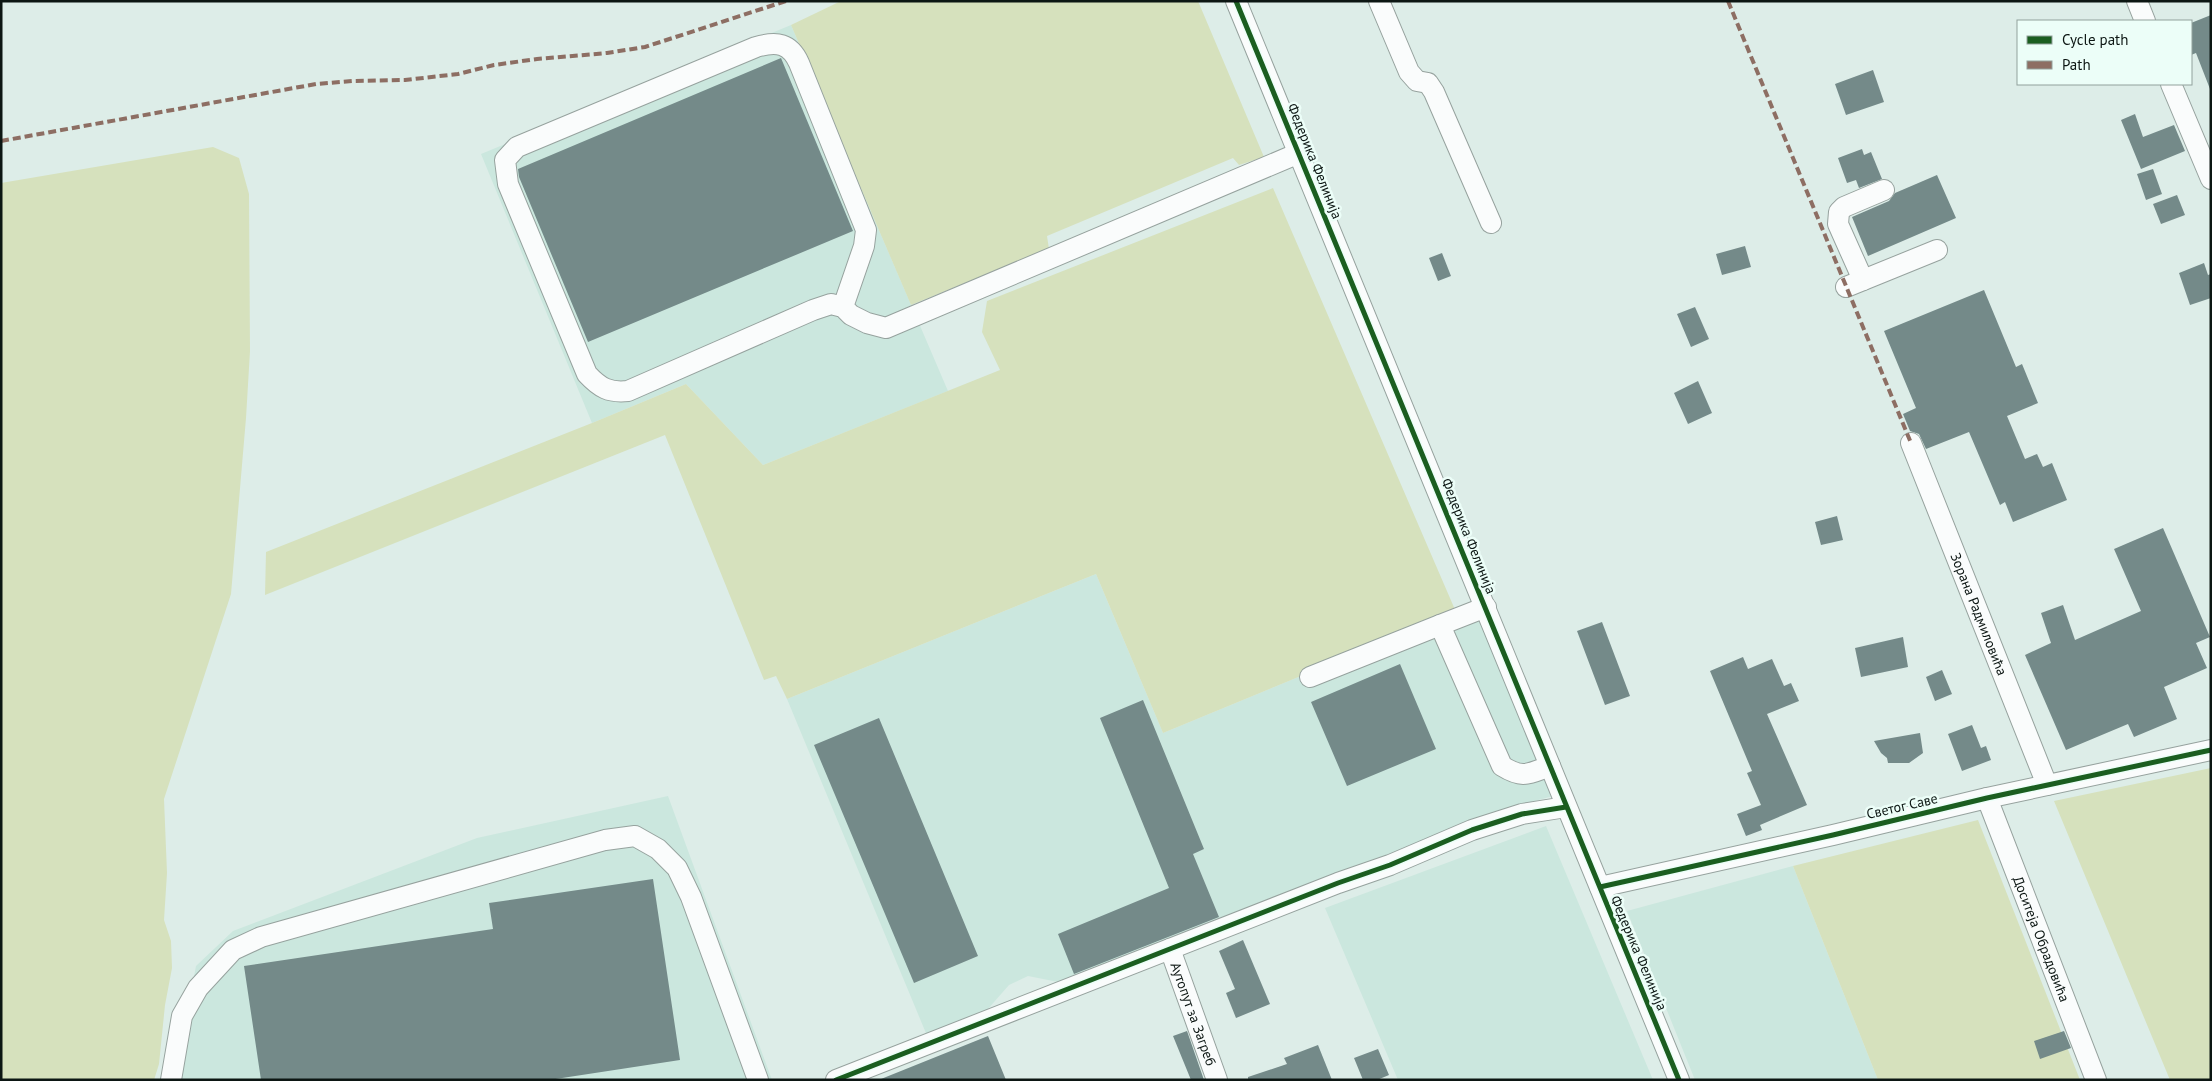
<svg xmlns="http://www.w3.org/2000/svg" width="2212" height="1081" font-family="'PT Sans',sans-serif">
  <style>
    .built { fill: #cbe7de }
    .green { fill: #d6e1bd }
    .building { fill: #748a89 }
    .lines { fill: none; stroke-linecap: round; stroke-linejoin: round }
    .minor-casing { stroke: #96a29e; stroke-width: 22 }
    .minor { stroke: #fafcfc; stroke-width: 20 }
    .quiet { stroke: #8d6e63; stroke-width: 4; stroke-dasharray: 8 4; stroke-linecap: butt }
    .cycleway-casing { stroke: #ecfef8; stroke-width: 8 }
    .cycleway { stroke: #1b5e20; stroke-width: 5 }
    .labels { text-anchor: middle; stroke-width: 5; stroke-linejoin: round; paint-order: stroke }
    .street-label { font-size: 14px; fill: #0c1613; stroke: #ecfef8 }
  </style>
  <rect width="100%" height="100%" fill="#ddede8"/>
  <path class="built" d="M791,25L948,391L763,465L686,384L592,423L481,154Z
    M1096,574L1163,733L1473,605L1553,796L1509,808L1068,984L1028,976L1009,985L980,1018L928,1038L787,699Z
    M668,796L772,1080H182L185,1022L196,966L233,931L477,838Z
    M1546,826L1653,1080H1398L1325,908Z
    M1793,866L1878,1080H1695L1627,911Z"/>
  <path class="green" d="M841,1H1198L1264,157L1239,165L1233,158L1047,236L1049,249L911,305L791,25Z
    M213,147L239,158L249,194L250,351L246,418L231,594L164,799L167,873L164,920L171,941L172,968L165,1005L159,1064L154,1080H1V183Z
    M1273,188L1456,612L1163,733L1096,574L787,699L776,676L764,680L665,435L265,595L266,552L592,423L686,384L763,465L1000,370L982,332L987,301Z
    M2211,768V1080H2170L2054,801Z
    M1978,820L2080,1080H1878L1793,866Z"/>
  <path class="building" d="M2211,15V89H2210L2196,53L2191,55V23Z
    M781,58L853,231L588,342L519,177L518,169Z
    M1873,70L1884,102L1846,115L1835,84Z
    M2135,114L2143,137L2174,125L2185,151L2141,169L2121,120Z
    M1862,149L1864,155L1871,152L1882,179L1859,188L1856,180L1847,183L1838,158Z
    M2153,169L2162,194L2146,200L2137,174Z
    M1937,175L1956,218L1868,256L1852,217L1889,201L1895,193Z
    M2177,195L2185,215L2161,224L2153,204Z
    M1745,246L1751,267L1722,275L1716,254Z
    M1442,253L1451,276L1438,281L1429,258Z
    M2204,263L2208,275L2211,274V298L2190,305L2179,273Z
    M1984,290L2016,367L2022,364L2038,403L2007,416L2025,459L2037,454L2043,467L2052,463L2067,500L2013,522L2005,502L2000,505L1969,432L1926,449L1919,434L1910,431L1903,414L1916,408L1884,331Z
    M1695,307L1709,339L1691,347L1677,314Z
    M1698,381L1712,413L1688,424L1674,393Z
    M1837,516L1843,540L1821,545L1815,522Z
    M2163,528L2210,637L2196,643L2207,668L2164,687L2177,719L2134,737L2128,724L2066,750L2025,655L2051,643L2041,613L2063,605L2075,640L2141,611L2114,549Z
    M1602,622L1630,696L1605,705L1577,631Z
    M1903,637L1908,667L1861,677L1855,648Z
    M1743,657L1748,669L1772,659L1784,686L1791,683L1799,701L1767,714L1807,805L1760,825L1762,830L1746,836L1737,814L1761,805L1747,773L1752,771L1710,671Z
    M1400,664L1436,749L1347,786L1311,702Z
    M1942,670L1952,694L1935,701L1926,677Z
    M1143,700L1204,849L1193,854L1219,917L1074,974L1058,934L1169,888L1100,718Z
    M879,718L978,956L914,983L814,745Z
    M1972,725L1981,748L1986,746L1991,760L1962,771L1948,734Z
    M1920,733L1923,753L1909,763H1888L1887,758L1881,753L1874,741Z
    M653,879L680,1060L549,1080H261L244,966L493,929L489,903Z
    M1243,940L1270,1004L1236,1018L1226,993L1235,989L1219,951Z
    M1187,1031L1204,1080H1191L1173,1036Z
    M2064,1031L2071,1048L2040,1059L2034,1041Z
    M988,1036L1006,1080H881V1079Z
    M1318,1045L1332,1080H1248V1077L1287,1064L1284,1058Z
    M1378,1049L1389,1075L1377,1080H1363L1354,1058Z"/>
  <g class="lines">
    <g class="minor-casing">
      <g id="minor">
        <path d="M1236,1L1679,1080"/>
        <path d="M1379,1L1409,72L1417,81L1428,83L1434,92L1491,223"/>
        <path d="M2137,1L2145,21"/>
        <path d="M2171,84L2211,179"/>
        <path d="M1863,280L1838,224L1839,212L1844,207L1884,190"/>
        <path d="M1846,287L1937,250"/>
        <path d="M843,307L864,246L866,230L799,63C790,43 777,41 756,47L517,147L505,160L508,184L587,374C600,388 609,393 628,391L813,310L831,304L843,307L851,315L867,323L886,328L1299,153"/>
        <path id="s1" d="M1911,443L2047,785"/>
        <path d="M1486,607L1440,625L1502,766C1523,779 1528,774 1550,766"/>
        <path d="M1310,677L1440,625"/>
        <path id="s2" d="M1987,798L2096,1080"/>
        <path d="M1600,887L1833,835L1987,798L2211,750"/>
        <path id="s3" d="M1170,949L1217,1080"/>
        <path d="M171,1080L182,1016L198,988L233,950L261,937L605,840L635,836L658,849L677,868L691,897L758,1080"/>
        <path d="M836,1080L1338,883L1390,865L1472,830L1522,814L1566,807"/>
      </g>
    </g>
    <use href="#minor" class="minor"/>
    <path class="quiet" d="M1728,1L1911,443
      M1,141L316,84L352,81L405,80L458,74L494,65L537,59L607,53L645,47L786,1"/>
    <g class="cycleway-casing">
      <path id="cycleway" d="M1236,1L1679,1080
        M1600,887L1833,835L1987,798L2211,750
        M836,1080L1338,883L1390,865L1472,830L1522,814L1566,807"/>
    </g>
    <use href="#cycleway" class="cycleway"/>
  </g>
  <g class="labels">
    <g class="street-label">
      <text transform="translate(1315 161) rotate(68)" y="5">Федерика Фелинија</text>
      <text transform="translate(1469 536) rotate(68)" y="5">Федерика Фелинија</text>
      <text dy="5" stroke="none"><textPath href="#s1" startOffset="184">Зорана Радмиловића</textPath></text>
      <text transform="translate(1902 806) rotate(-13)" y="5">Светог Саве</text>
      <text dy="5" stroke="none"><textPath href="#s2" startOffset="151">Доситеја Обрадовића</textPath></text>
      <text transform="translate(1639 953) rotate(67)" y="5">Федерика Фелинија</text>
      <text dy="5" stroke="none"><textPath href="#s3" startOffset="69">Аутопут за Загреб</textPath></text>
    </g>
  </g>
  <rect width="2212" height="1081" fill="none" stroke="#0c1613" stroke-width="5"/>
  <rect x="2017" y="20" width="175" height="65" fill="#ecfef8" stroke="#92a19c"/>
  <rect x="2027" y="36" width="25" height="8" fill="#1b5e20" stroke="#92a19c"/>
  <text x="2062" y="45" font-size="15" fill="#0c1613">Cycle path</text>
  <rect x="2027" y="61" width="25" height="8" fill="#8d6e63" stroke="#92a19c"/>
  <text x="2062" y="70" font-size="15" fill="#0c1613">Path</text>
</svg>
